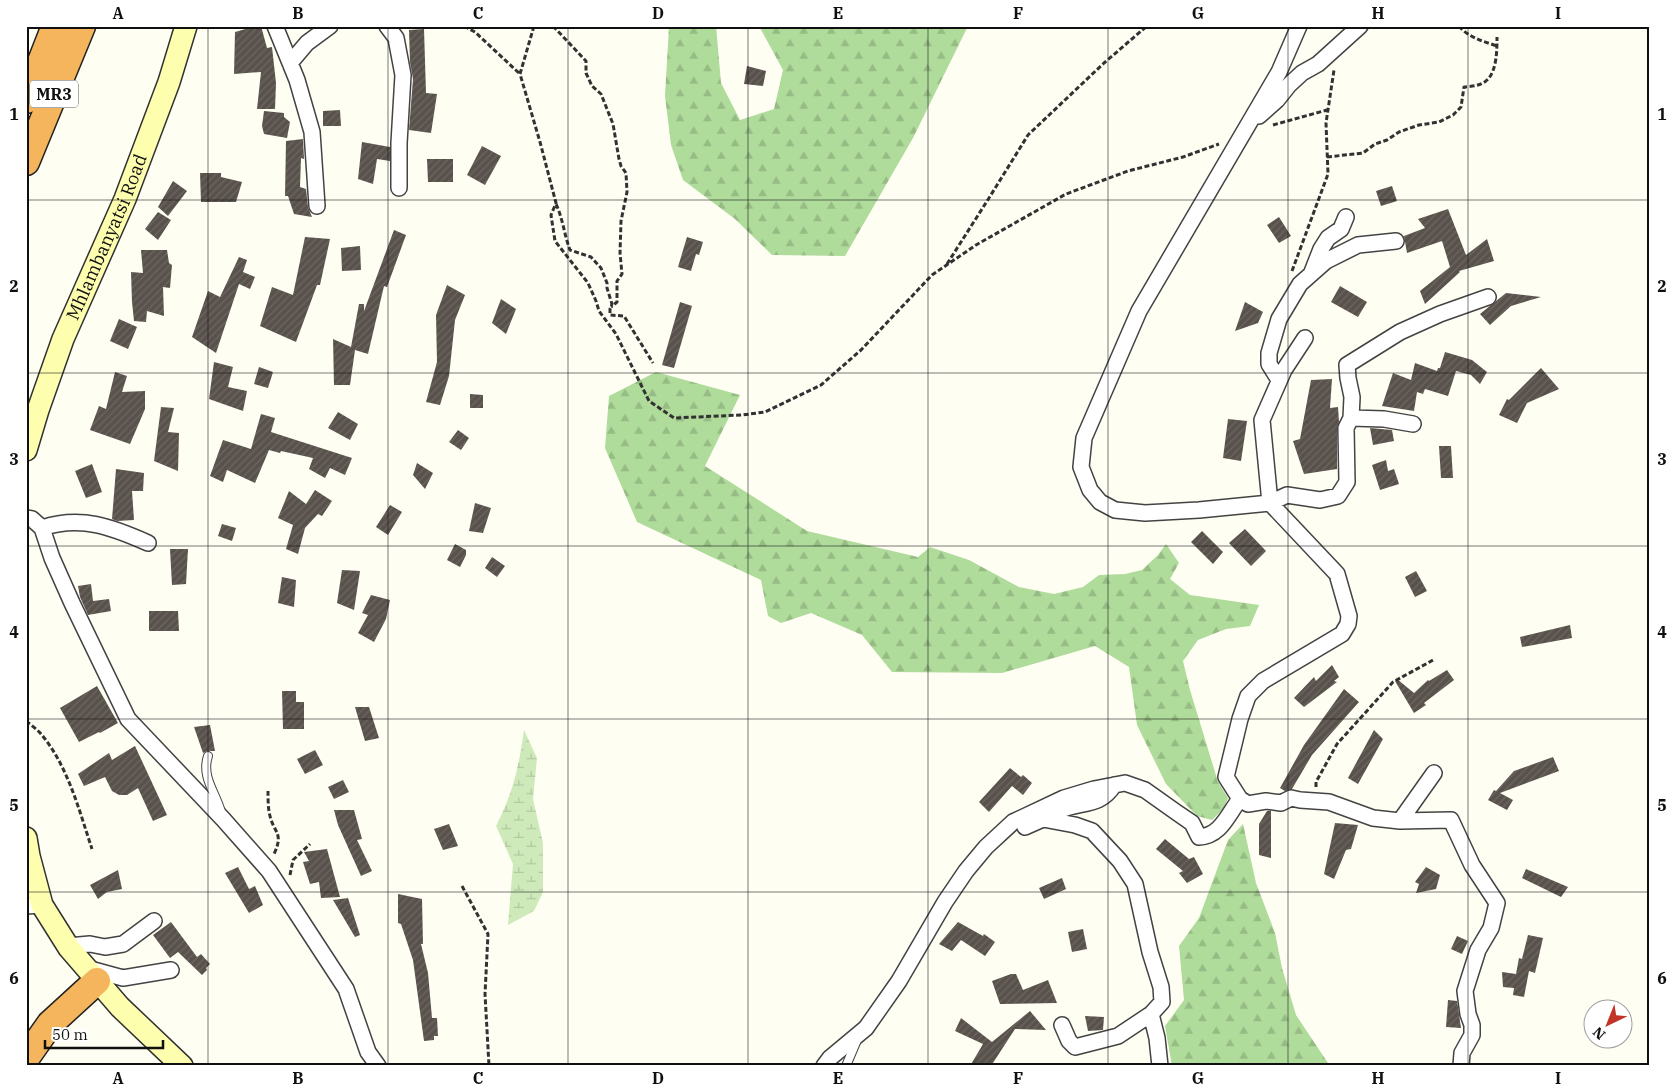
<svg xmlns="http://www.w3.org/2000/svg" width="1676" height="1092" font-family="'IBM Plex Serif',serif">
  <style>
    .forest { fill: url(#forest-firs) }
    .wetland { fill: url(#wetland-marsh) }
    .building { fill: url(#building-hatch) }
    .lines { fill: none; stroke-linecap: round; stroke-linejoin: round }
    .service-casing { stroke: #434343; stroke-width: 10 }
    .minor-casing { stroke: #434343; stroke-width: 18 }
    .secondary-casing { stroke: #323232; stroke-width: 24 }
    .motorway-casing { stroke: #212121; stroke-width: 29 }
    .path { stroke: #323232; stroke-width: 3; stroke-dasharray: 5 2.5; stroke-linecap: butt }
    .service { stroke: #fff; stroke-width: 8 }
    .minor { stroke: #fff; stroke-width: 15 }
    .secondary { stroke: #fdfeae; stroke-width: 21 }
    .motorway { stroke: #f4b55c; stroke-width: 26 }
    .grid { fill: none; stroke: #101010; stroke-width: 1; stroke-opacity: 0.55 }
    .labels { text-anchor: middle; stroke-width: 5; stroke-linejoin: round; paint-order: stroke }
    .shield { fill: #fff; stroke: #585858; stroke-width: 1 }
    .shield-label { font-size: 16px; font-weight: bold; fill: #101010 }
    .street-label { font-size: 18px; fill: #101010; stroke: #fff }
    .neatline { fill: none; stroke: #101010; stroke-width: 2 }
    .grid-label { font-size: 16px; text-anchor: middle; font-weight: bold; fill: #101010 }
  </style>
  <defs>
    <pattern id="forest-firs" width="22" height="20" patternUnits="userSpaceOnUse" patternTransform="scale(1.25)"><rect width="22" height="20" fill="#afdb9b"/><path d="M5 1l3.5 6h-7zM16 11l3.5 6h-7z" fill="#96bb84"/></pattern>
    <pattern id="wetland-marsh" width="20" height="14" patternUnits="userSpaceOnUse" patternTransform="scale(1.25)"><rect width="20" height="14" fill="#ceeabb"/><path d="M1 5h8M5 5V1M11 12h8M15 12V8" fill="none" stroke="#b0c8a0"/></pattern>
    <pattern id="building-hatch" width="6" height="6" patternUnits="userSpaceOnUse" patternTransform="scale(1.25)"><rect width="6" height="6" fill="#59524c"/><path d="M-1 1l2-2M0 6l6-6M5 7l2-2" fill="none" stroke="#6c6661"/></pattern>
  </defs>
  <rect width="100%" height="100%" fill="#fffef3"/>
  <path class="forest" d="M669,26H716L721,83L740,120L774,109L783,70L759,26H968L913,138L845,256L772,255L735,219L683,180L671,145L665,96Z
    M656,372L740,395L705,466L807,531L918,557L930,547L969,560L1019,587L1054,594L1083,587L1099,575L1125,574L1142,570L1158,555L1166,544L1179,563L1170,579L1190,595L1259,605L1250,626L1226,629L1198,640L1183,661L1190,690L1218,782L1228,798L1224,808L1212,820L1197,816L1166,784L1137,725L1129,667L1095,646L1002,673L892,672L862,635L811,613L781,623L768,616L761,580L637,522L605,448L609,396Z
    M1243,824L1256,883L1275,933L1282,968L1296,1015L1330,1066H1172L1165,1026L1184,1000L1179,946L1199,918L1228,840Z"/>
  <path class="wetland" d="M524,730L537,758L533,799L543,843V892L534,911L508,925L513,864L496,826C513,793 519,766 524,730Z"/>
  <path class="building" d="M256,26H261L267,48L272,47L276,83L275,109H257L261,72L234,74L235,32Z
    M424,29L426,93L437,94L431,133L409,130L413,79L410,62L409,30Z
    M747,66L766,71L763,86L744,84Z
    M340,110L341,126H323V111Z
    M264,111L284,113V117L290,122L287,138L264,134L262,126Z
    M303,139L304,159L301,158L300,187L306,189L308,207L312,217L294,214L288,196H285L286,141Z
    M362,142L390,147V161L377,159L373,184L358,179Z
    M482,146L501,156L485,185L467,175Z
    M427,159H453V182H428Z
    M200,173H221V177L242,182L236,202H201Z
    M173,181L187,191L168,216L158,207Z
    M1392,186L1397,201L1381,206L1376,191Z
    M1448,209L1466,255L1487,239L1494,261L1459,271L1460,272L1425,304L1420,291L1450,267L1442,241L1407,253L1404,236L1425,228L1418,219Z
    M158,212L171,220L158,240L145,229Z
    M1279,217L1291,236L1279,243L1267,225Z
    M394,230L406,235L387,287L384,286L368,354L355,350L350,385H334L333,339L351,347L359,304H364V311Z
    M305,237L330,239L320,285H317L296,342L260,326L272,287L293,295Z
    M687,237L703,242L699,255L696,254L691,271L678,267Z
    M360,246L361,270L342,271L341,248Z
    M141,250H167L169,263L172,265L170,288L163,287L164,316L147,311L146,322L134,321L132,302L131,272L143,273Z
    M239,257L247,260L243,272L255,277L250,289L239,284L216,353L192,337L208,291L220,297Z
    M447,285L465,295L455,320L449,376L440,405L426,402L437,362L436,315Z
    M1340,286L1367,302L1358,317L1331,302Z
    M1506,293L1541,297L1511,306L1490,325L1480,314Z
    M501,299L516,309L506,334L492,323Z
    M680,302L692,306L674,368L662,365Z
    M1245,302L1263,312L1258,323L1235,331Z
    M119,319L137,327L128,349L110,341Z
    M1445,352L1472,360L1487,372L1480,384L1471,375L1456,371L1448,396L1425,389L1423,394L1417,392L1414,411L1382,406L1393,373L1411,380L1415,363L1437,371L1438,368H1440Z
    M214,362L233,367L228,387L247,391L243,411L209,399Z
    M259,367L273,372L268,388L254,384Z
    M1541,368L1559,389L1527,403L1517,423L1499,415L1507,399L1509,400Z
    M115,372L127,376L122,392L145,391V409L130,444L90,430L99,406L106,409Z
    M1332,379L1330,408L1338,407L1339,422L1337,428V469L1304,474L1293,441L1300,439L1311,380Z
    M470,394L483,395V408H470Z
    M161,407L174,408L168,432L179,433L178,471L154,461Z
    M338,412L358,424L350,440L328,428Z
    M261,414L275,418L271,432L352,458L345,475L330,468L325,478L309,469L313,458L281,451L280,453L269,450L255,483L227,470L223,482L210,476L223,440L251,449Z
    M1228,419L1247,421L1241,461L1223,458Z
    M1370,428L1392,430L1394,441L1373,445Z
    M458,430L469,438L461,450L449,442Z
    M1439,446H1451L1453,478H1441Z
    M1386,460L1388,471L1394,469L1399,484L1380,490L1372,465Z
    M417,463L433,473L425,489L413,475Z
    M92,464L102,492L86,498L75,471Z
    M116,469L144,473L143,491H132L134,520L117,521L112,519Z
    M315,490L332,501L322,516L318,514L305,528L298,554L286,549L293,525L278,518L289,491L306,504Z
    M475,503L491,508L483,533L469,531Z
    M390,505L402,512L388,535L376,527Z
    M222,524L236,528L232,541L218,536Z
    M1245,529L1266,551L1251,566L1229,543Z
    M1202,531L1223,552L1213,564L1191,542Z
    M455,544L466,550V555L460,567L447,560Z
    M170,549H188L186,584L172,585Z
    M492,557L505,566L497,577L485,568Z
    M342,570L360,571L354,610L337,603Z
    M1416,571L1427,591L1415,597L1405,577Z
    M282,577L296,580L294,607L278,603Z
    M91,584L93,601L109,599L111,611L88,615L80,597L78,586Z
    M371,595L390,600L386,619L374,642L358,633L368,615L362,613Z
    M149,611H178L179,631H149Z
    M1570,625L1572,638L1522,647L1520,637Z
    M1332,665L1339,677L1334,681L1337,682L1304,707L1294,698L1314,677L1316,681Z
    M1447,670L1454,680L1424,703L1426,705L1414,713L1395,681L1397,679L1414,693L1428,680L1429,681Z
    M97,686L118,723L100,733L99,732L79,742L60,708Z
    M1344,689L1359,702L1312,755L1292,789L1285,791L1280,788L1304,745Z
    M282,691H296V702H304V729H283Z
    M355,707H369L379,738L365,741Z
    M210,725L215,751H207L203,753L194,727Z
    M1374,730L1383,739L1358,784L1348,778Z
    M135,746L167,815L153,821L138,788L127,795H119L112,791L105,777L84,786L78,774L109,753L112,760Z
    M315,750L323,765L305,774L297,759Z
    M1553,757L1559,771L1500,793L1513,800L1507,810L1488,800L1494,790L1496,791L1514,771Z
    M1010,768L1021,777L1023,775L1032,783L1023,795L1012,786L989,812L979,802Z
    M343,780L349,792L334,799L328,787Z
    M334,810H354L362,839L357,840L372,871L361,876L338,825Z
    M1267,811H1271V858L1259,855V824Z
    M1335,823L1358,825L1351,849L1346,850L1334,879L1324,874Z
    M449,824L458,846L443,850L434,829Z
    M1165,839L1189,859L1194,857L1203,874L1187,883L1179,873L1183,871L1156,849Z
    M327,849L340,897L321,898L319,882L310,884L303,862L309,861L304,852Z
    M238,867L249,889L255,886L263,905L249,913L225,873Z
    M1426,867L1440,875L1436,889L1416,893L1419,884L1415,882Z
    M1526,869L1568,887L1561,897L1522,878Z
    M118,870L122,889L107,892L98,899L90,885Z
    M1062,878L1066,889L1044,899L1039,888Z
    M398,894L422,899L423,944H421L428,973L432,1018H437L438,1036H434V1040L424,1041L413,960L401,924L398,923Z
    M348,898L360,935L355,937L333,900Z
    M171,922L197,957L201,954L210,964L206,968L207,970L202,975L178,952L170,958L153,935Z
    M958,922L983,936L984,934L995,942L985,956L961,940L952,951L939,944Z
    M1083,929L1087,949L1072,952L1068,932Z
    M1528,935L1543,938L1535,973L1529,971L1524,997L1513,995L1514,988L1503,987L1502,972L1516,974L1519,958L1522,959Z
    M1457,936L1468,941L1462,954L1451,949Z
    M1011,974H1016L1023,990L1048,980L1057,1003L1000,1004L992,981Z
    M1448,1000L1457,1001L1461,1028L1446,1027Z
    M1030,1011L1046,1030L1015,1029L991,1066H970L983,1044L955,1031L961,1018L992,1042Z
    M1085,1016L1104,1017L1103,1030L1088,1031Z"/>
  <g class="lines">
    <g class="service-casing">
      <path id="service" d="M208,756C201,777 216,793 221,812
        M846,1066L857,1040"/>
    </g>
    <g class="minor-casing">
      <path id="minor" d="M275,26L297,80L312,132L317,206
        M387,26L396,38L403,75L399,143V188
        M1299,26L1279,72L1139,311L1084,438L1081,467L1090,490L1100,502L1115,510L1145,513L1199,510L1270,503L1262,420L1284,370L1305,338
        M290,63L307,43L330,26
        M1259,116L1277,100L1289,85L1302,73L1318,64L1360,26
        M1312,272L1321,249L1328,238L1341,229L1346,217
        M1279,380L1269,364V353L1279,319L1300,284L1326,261L1358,245L1396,241
        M1351,418L1384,419L1413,424
        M26,518L32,519L42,528L52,558L72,603L128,719L223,819L269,871L346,989L368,1052L378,1066
        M42,528C81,515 112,527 148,543
        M1434,773L1400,821L1451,820L1472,865L1497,903L1491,928L1478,950L1465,991L1468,1014L1472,1025V1035L1462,1053L1461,1066
        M1240,799L1248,804L1266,801L1281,803L1291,798L1300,800L1329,802L1373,818L1400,821
        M1057,812C1079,800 1099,809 1114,785
        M1025,827L1043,819L1075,825L1092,831L1120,861L1135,884L1150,952L1161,987L1162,1002L1151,1014L1157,1038L1160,1066
        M26,906L42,905
        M68,946L90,944L105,947L123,944L154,921
        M90,969L123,978L171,970
        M1062,1025L1069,1041L1075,1047L1118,1036L1151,1014
        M824,1066L830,1058L866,1028L899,981L945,902L966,871L986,847L1013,822L1064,798L1094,789L1125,783L1145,790L1176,812L1192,823L1199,837C1221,836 1228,814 1240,799L1226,777L1240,719L1248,696L1263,681L1342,634L1348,624L1349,616L1337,574L1270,503L1287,495L1320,500L1338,496L1347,482L1346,428L1351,418L1352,397L1348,378L1347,365L1400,332L1440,314L1488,297"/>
    </g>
    <g class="secondary-casing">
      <g id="secondary">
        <path id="s1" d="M26,450L38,410L63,339L125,199L169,82L186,26"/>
        <path d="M26,838L29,856L42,905L69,948L120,1007L182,1066"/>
      </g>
    </g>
    <g class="motorway-casing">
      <path id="motorway" d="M26,100L55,26
        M26,162L82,26
        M26,1058L50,1024L97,981"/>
    </g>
    <path class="path" d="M464,26L475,32L520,74
      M534,26L520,74L540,142L556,203L551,215L555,241L588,283L596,301L599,311L616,334L649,401L674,418L742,415L765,412L821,385L861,350L932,275L976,245L1066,194L1128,171L1183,157L1219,144
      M553,26L586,61V73L592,86L601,94L613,124L619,159L621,166L626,173L627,192L621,221L620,253L622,274L617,281V302L611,307
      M1459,26C1469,38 1483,41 1497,46
      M1273,125L1327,110
      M1327,157L1363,153L1375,144L1387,140L1399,132L1419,125L1439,122L1453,115L1461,107L1464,87C1472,86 1481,86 1487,80C1497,71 1497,49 1497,37
      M556,204C563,219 564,234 570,250L591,257L601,268L607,283V288L612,304L610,309V315L624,316L653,363
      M947,264L989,198L1028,135L1104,63L1147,26
      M1292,271L1328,174L1326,123L1334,70
      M26,721C31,725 37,729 41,734C68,766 79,810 92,849
      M1316,787V782L1337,744L1393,682L1435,659
      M268,791C268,799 268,809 270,816C274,833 284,833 274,854
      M290,875L293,860L310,844
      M462,886L488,934L485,994L489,1066"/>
    <use href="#service" class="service"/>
    <use href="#minor" class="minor"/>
    <use href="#secondary" class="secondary"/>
    <use href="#motorway" class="motorway"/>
  </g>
  <path class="grid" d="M208,26V1066M388,26V1066M568,26V1066M748,26V1066M928,26V1066M1108,26V1066M1288,26V1066M1468,26V1066M26,200H1650M26,373H1650M26,546H1650M26,719H1650M26,892H1650"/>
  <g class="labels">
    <rect class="shield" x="30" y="80.5" width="48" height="27" rx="4"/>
    <g class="shield-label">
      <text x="54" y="100">MR3</text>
    </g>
    <g class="street-label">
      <text dy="6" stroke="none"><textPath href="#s1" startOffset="228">Mhlambanyatsi Road</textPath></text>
    </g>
  </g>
  <rect width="1676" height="1092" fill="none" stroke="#ffffff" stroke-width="55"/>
  <g transform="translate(1608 1024) rotate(223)"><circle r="24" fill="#ffffff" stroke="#9f9f9f"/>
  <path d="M0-4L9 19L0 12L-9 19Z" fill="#c13327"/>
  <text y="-8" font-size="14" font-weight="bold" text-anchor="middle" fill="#101010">N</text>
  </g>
  <path d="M45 1040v8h118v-8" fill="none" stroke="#101010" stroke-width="2.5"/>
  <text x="52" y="1040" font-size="15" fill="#101010" stroke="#ffffff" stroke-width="4" paint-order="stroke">50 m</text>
  <rect x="28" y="28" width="1620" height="1036" class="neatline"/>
  <g class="grid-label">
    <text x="118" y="19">A</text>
    <text x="298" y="19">B</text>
    <text x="478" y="19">C</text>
    <text x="658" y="19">D</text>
    <text x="838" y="19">E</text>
    <text x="1018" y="19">F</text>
    <text x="1198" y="19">G</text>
    <text x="1378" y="19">H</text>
    <text x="1558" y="19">I</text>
    <text x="14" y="120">1</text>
    <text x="1662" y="120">1</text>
    <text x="14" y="292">2</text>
    <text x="1662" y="292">2</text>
    <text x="14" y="465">3</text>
    <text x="1662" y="465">3</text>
    <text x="14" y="638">4</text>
    <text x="1662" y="638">4</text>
    <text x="14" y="811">5</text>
    <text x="1662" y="811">5</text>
    <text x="14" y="984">6</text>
    <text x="1662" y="984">6</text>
    <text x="118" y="1084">A</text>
    <text x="298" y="1084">B</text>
    <text x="478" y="1084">C</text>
    <text x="658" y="1084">D</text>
    <text x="838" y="1084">E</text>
    <text x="1018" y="1084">F</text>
    <text x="1198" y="1084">G</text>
    <text x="1378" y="1084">H</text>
    <text x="1558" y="1084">I</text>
  </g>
</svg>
